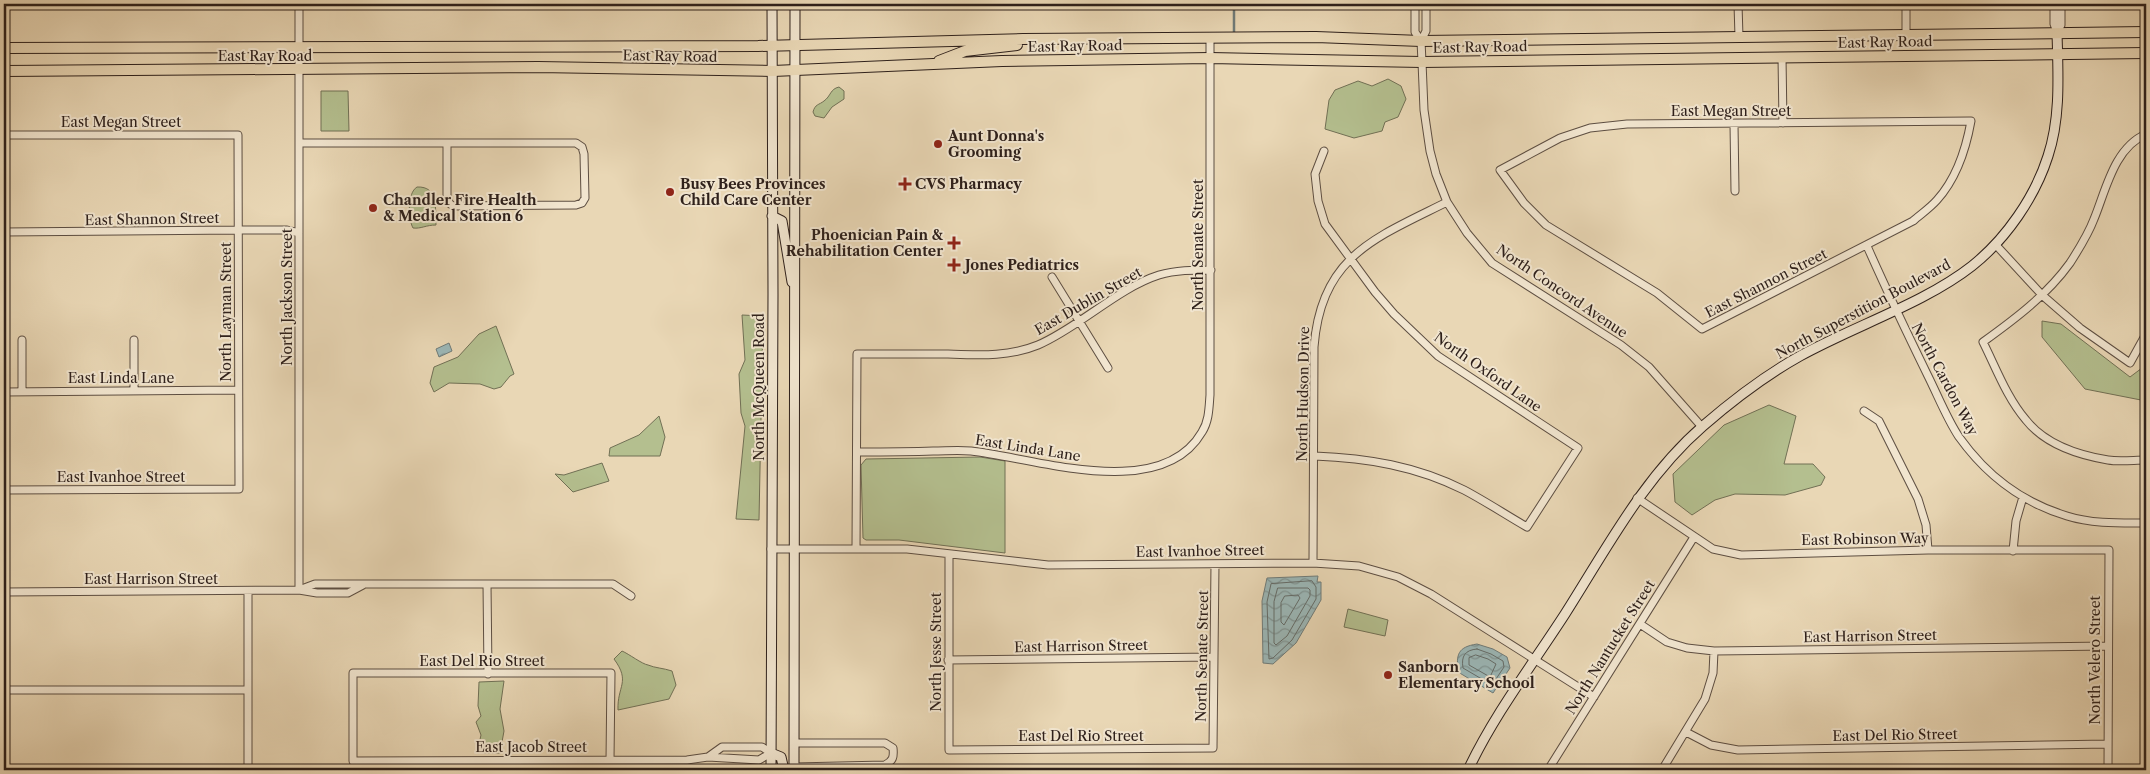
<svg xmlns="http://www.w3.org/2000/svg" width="2150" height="774" font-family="'Libre Caslon Text',serif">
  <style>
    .green { fill: #b4bf8f; stroke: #717055 }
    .water { fill: url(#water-waves); stroke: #6f7b79 }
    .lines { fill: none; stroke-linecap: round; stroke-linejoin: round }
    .shore { stroke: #646c69; stroke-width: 1 }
    .stream { stroke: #6f7b79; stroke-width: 2.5 }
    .street-casing { stroke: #5d4e42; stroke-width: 9 }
    .secondary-casing { stroke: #2e201b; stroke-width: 11 }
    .primary-casing { stroke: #2e201b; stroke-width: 12 }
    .street { stroke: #f1e5cf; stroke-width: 7 }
    .secondary { stroke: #f1e5cf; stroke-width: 9 }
    .primary { stroke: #e9d7b5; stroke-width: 10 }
    .poi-dot { fill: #8f2418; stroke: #f1e5cf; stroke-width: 2 }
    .labels { text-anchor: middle; stroke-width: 4; stroke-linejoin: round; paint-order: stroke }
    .street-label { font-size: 14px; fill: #2e201b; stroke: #f1e5cf }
    .poi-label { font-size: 14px; font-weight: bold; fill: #2e201b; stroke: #f1e5cf; text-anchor: start }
  </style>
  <defs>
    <pattern id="water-waves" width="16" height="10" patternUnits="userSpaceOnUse" patternTransform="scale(1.25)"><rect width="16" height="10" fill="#9bb7b7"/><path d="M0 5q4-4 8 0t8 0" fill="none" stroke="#7f9494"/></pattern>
  </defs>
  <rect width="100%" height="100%" fill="#e9d7b5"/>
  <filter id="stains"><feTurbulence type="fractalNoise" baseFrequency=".004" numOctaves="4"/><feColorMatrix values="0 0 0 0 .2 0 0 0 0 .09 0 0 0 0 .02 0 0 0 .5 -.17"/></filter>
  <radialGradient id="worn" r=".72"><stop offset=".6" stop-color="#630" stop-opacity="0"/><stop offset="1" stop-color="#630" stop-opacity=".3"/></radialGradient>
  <path class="green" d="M1388,79L1401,86L1406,99L1398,117L1385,122L1382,131L1354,138L1325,129L1329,100L1335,90L1358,81L1372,86Z
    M839,87L844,91V99L832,107L824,118L815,116L813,112C815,104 819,105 824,101C831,96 830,89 839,87Z
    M321,91H348L349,131H321Z
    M417,187C439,186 435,209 436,225C426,225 421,229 413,228C408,219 407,193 417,187Z
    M742,315L763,316L759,520L736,519L745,426L741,413L739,374L745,360Z
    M2042,321L2061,324L2130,377L2146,365V401L2085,389L2042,337Z
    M496,326L514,374L510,376L501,387L494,389L480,384L449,383L434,392L430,383L434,367L458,357L479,334Z
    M1769,405L1796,416L1784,464H1813L1825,477L1821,485L1785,495L1735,494L1715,500L1692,515L1675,502L1673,474L1724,425Z
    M659,416L665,437L660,456H609L610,448L639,435Z
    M980,457L1005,461V553L899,540H866L863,538L861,465L866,459Z
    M602,463L609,481L573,492L555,474L564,475Z
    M1348,609L1388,620L1385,636L1344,627Z
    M622,651C629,654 642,664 648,665C655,668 663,668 672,671L676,685L669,699L618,710C617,686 631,682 614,659Z
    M504,681L500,709L504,731L500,753H477L481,735L476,722L481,716L478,706L479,682Z"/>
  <path class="water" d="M449,343L452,351L439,357L436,349Z
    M1318,576L1317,582H1321V600L1296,643L1273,664L1263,663L1262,601L1267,578Z
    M1477,644L1493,649L1507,657L1510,668L1493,693L1458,672C1456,654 1458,647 1477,644Z"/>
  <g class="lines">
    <path class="shore" d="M1312,581L1316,587V599L1292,640L1273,658L1269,659L1267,602L1271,584Z
      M1278,588H1308L1310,590V596L1287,636L1276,645L1274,643V602Z
      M1285,596L1298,595L1300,598L1284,625L1281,622V603Z
      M1477,649L1491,654L1503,661L1504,667L1492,685L1463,668C1461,656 1465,650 1477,649Z
      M1476,655L1488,659L1496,664L1490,677L1469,665V658Z"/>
    <path class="stream" d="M1234,4V33"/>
    <g class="street-casing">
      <path id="street" d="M299,4V590
        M1415,4V32L1421,41
        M1426,4V31L1421,41L1422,62L1424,110L1430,151L1436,174L1447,202L1467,233L1492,263L1621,345L1649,367L1702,427
        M1738,4L1739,37
        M1906,4V35
        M2054,4V24L2057,32
        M2057,32L2061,25V4
        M1782,57L1783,123
        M1971,121C1966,149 1956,179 1937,200C1930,208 1921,214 1913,221L1702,329L1657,293L1546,225L1524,203L1500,170L1560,138L1590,128L1627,124Z
        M1734,124L1735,191
        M2146,134C2114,148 2106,190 2094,219C2088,235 2079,249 2070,263C2047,295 2015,319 1983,342C1996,368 2007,398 2026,420C2045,444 2078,455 2108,460C2120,462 2134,460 2146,460
        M4,135H238L239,489L4,490
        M299,143H576L582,147L584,154L585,198L582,203L576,205L453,206L449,203L447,195V143
        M4,232L239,230H287L299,233
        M1995,244L2042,295L2080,328L2130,363L2146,334
        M1867,246C1886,289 1907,333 1928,376C1938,396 1947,419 1959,437C1987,476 2021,502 2067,516C2092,524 2121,523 2146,523
        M1052,277L1108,368
        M22,340V392
        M134,340V391
        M4,392L238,390
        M1864,411L1879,421L1918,499L1926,525L1928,550
        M857,452C882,452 907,452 933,451C945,451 958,450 971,451C1035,458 1161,503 1202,432C1209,421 1209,408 1210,395V38
        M1315,456C1367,458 1416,466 1464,490C1485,501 1506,515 1527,527L1578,448L1438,356L1394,314L1375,292L1325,224L1318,201L1315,174L1324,151
        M1637,498L1713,549L1741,555L1928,550H2109L2108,770
        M771,549H907L1048,565L1313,563L1359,566L1398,577L1431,594L1594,697
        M856,549L857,354C887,354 917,354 948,354C978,355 1009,357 1038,345C1078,328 1118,288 1159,275C1176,270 1193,270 1211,270
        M2013,551L2016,521L2023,497
        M949,554V750L1213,748L1215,564
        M1313,563L1314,347C1321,256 1375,238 1447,202
        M487,584L488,674
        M299,590L315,584H613L631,596
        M248,591V770
        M4,592L299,590L317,593H348L363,585
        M1640,624L1667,642L1687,648L1714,651L2107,646
        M948,660L1214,657
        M4,690H248
        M1686,732L1711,745L1738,750L2107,744
        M794,743H885L893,748C894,757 893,761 885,765L794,767
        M610,760L611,673H353V761L687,760L708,757L759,760L771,753L762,747H722L708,757
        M1548,770L1694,537
        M1662,770L1705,699L1713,673L1714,651"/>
    </g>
    <g class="secondary-casing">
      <path id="secondary" d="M772,216L782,221L792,282
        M771,753L781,757L784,770
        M771,770L773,294L772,4
        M794,770L795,4
        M1468,770C1494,715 1532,665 1565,614C1607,548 1644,477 1703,426C1733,400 1766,375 1800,356C1854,326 1925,303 1972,266C2006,239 2035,197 2048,156C2061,117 2058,73 2057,32"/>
    </g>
    <g class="primary-casing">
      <path id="primary" d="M4,48L758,46L1023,39L1316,37L1421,41L2146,32
        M939,61L965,51L1017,45
        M4,71L538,67L773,71L1002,61L1210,58L1422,62L2146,53"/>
    </g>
    <use href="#street" class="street"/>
    <use href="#secondary" class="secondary"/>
    <use href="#primary" class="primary"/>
  </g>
  <g class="poi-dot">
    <circle cx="938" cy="144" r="5"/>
    <path d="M902.5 176.5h5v5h5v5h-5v5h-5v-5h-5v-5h5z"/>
    <circle cx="670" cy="192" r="5"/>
    <circle cx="373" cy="208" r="5"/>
    <path d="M951.5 235.5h5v5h5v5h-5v5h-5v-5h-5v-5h5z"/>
    <path d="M951.5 257.5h5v5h5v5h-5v5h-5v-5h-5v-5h5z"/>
    <circle cx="1388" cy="675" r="5"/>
  </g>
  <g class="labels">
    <g class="street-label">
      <text transform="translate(1885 42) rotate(-1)" y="5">East Ray Road</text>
      <text transform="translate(1075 46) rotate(-1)" y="5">East Ray Road</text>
      <text transform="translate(1480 47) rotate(-1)" y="5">East Ray Road</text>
      <text x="265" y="61">East Ray Road</text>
      <text transform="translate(670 56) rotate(1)" y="5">East Ray Road</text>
      <text x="1731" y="116">East Megan Street</text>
      <text x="121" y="127">East Megan Street</text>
      <text transform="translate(152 219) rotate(-1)" y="5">East Shannon Street</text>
      <text transform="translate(1198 245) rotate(-90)" y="5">North Senate Street</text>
      <text transform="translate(1766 283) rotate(-27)" y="5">East Shannon Street</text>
      <text transform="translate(1562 291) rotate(34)" y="5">North Concord Avenue</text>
      <text transform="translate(287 297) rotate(-90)" y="5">North Jackson Street</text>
      <text transform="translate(1088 301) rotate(-30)" y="5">East Dublin Street</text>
      <text transform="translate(1863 309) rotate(-28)" y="5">North Superstition Boulevard</text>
      <text transform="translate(226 312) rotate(-90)" y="5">North Layman Street</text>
      <text transform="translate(1488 372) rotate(35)" y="5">North Oxford Lane</text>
      <text x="121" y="383">East Linda Lane</text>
      <text transform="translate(1945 379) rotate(62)" y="5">North Cardon Way</text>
      <text transform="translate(759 387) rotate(-90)" y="5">North McQueen Road</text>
      <text transform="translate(1303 394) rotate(-89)" y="5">North Hudson Drive</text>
      <text transform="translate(1028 448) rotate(9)" y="5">East Linda Lane</text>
      <text x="121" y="482">East Ivanhoe Street</text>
      <text transform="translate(1865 539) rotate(-1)" y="5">East Robinson Way</text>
      <text transform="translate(1200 551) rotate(-1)" y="5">East Ivanhoe Street</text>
      <text x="151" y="584">East Harrison Street</text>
      <text transform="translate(1870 636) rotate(-1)" y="5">East Harrison Street</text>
      <text transform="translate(1081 646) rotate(-1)" y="5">East Harrison Street</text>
      <text transform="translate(1610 647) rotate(-58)" y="5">North Nantucket Street</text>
      <text transform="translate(936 652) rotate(-90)" y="5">North Jesse Street</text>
      <text transform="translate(1202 656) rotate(-89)" y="5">North Senate Street</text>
      <text transform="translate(2095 660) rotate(-90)" y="5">North Velero Street</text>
      <text x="482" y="666">East Del Rio Street</text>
      <text transform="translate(1895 735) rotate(-1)" y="5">East Del Rio Street</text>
      <text x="1081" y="741">East Del Rio Street</text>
      <text x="531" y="752">East Jacob Street</text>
    </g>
    <g class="poi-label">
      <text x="948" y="141">Aunt Donna's<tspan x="948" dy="16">Grooming</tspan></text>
      <text x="680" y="189">Busy Bees Provinces<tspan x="680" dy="16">Child Care Center</tspan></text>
      <text x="915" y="189">CVS Pharmacy</text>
      <text x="383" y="205">Chandler Fire Health<tspan x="383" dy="16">&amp; Medical Station 6</tspan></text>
      <text x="943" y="240" text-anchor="end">Phoenician Pain &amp;<tspan x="943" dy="16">Rehabilitation Center</tspan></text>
      <text x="965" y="270">Jones Pediatrics</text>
      <text x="1398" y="672">Sanborn<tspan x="1398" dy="16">Elementary School</tspan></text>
    </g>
  </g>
  <rect width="2150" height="774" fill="none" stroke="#e9d7b5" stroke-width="20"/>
  <rect x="5" y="5" width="2140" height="764" fill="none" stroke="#2e201b" stroke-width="2.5"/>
  <rect x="10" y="10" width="2130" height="754" fill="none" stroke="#2e201b"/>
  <rect width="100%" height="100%" filter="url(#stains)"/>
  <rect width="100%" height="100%" fill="url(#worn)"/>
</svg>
